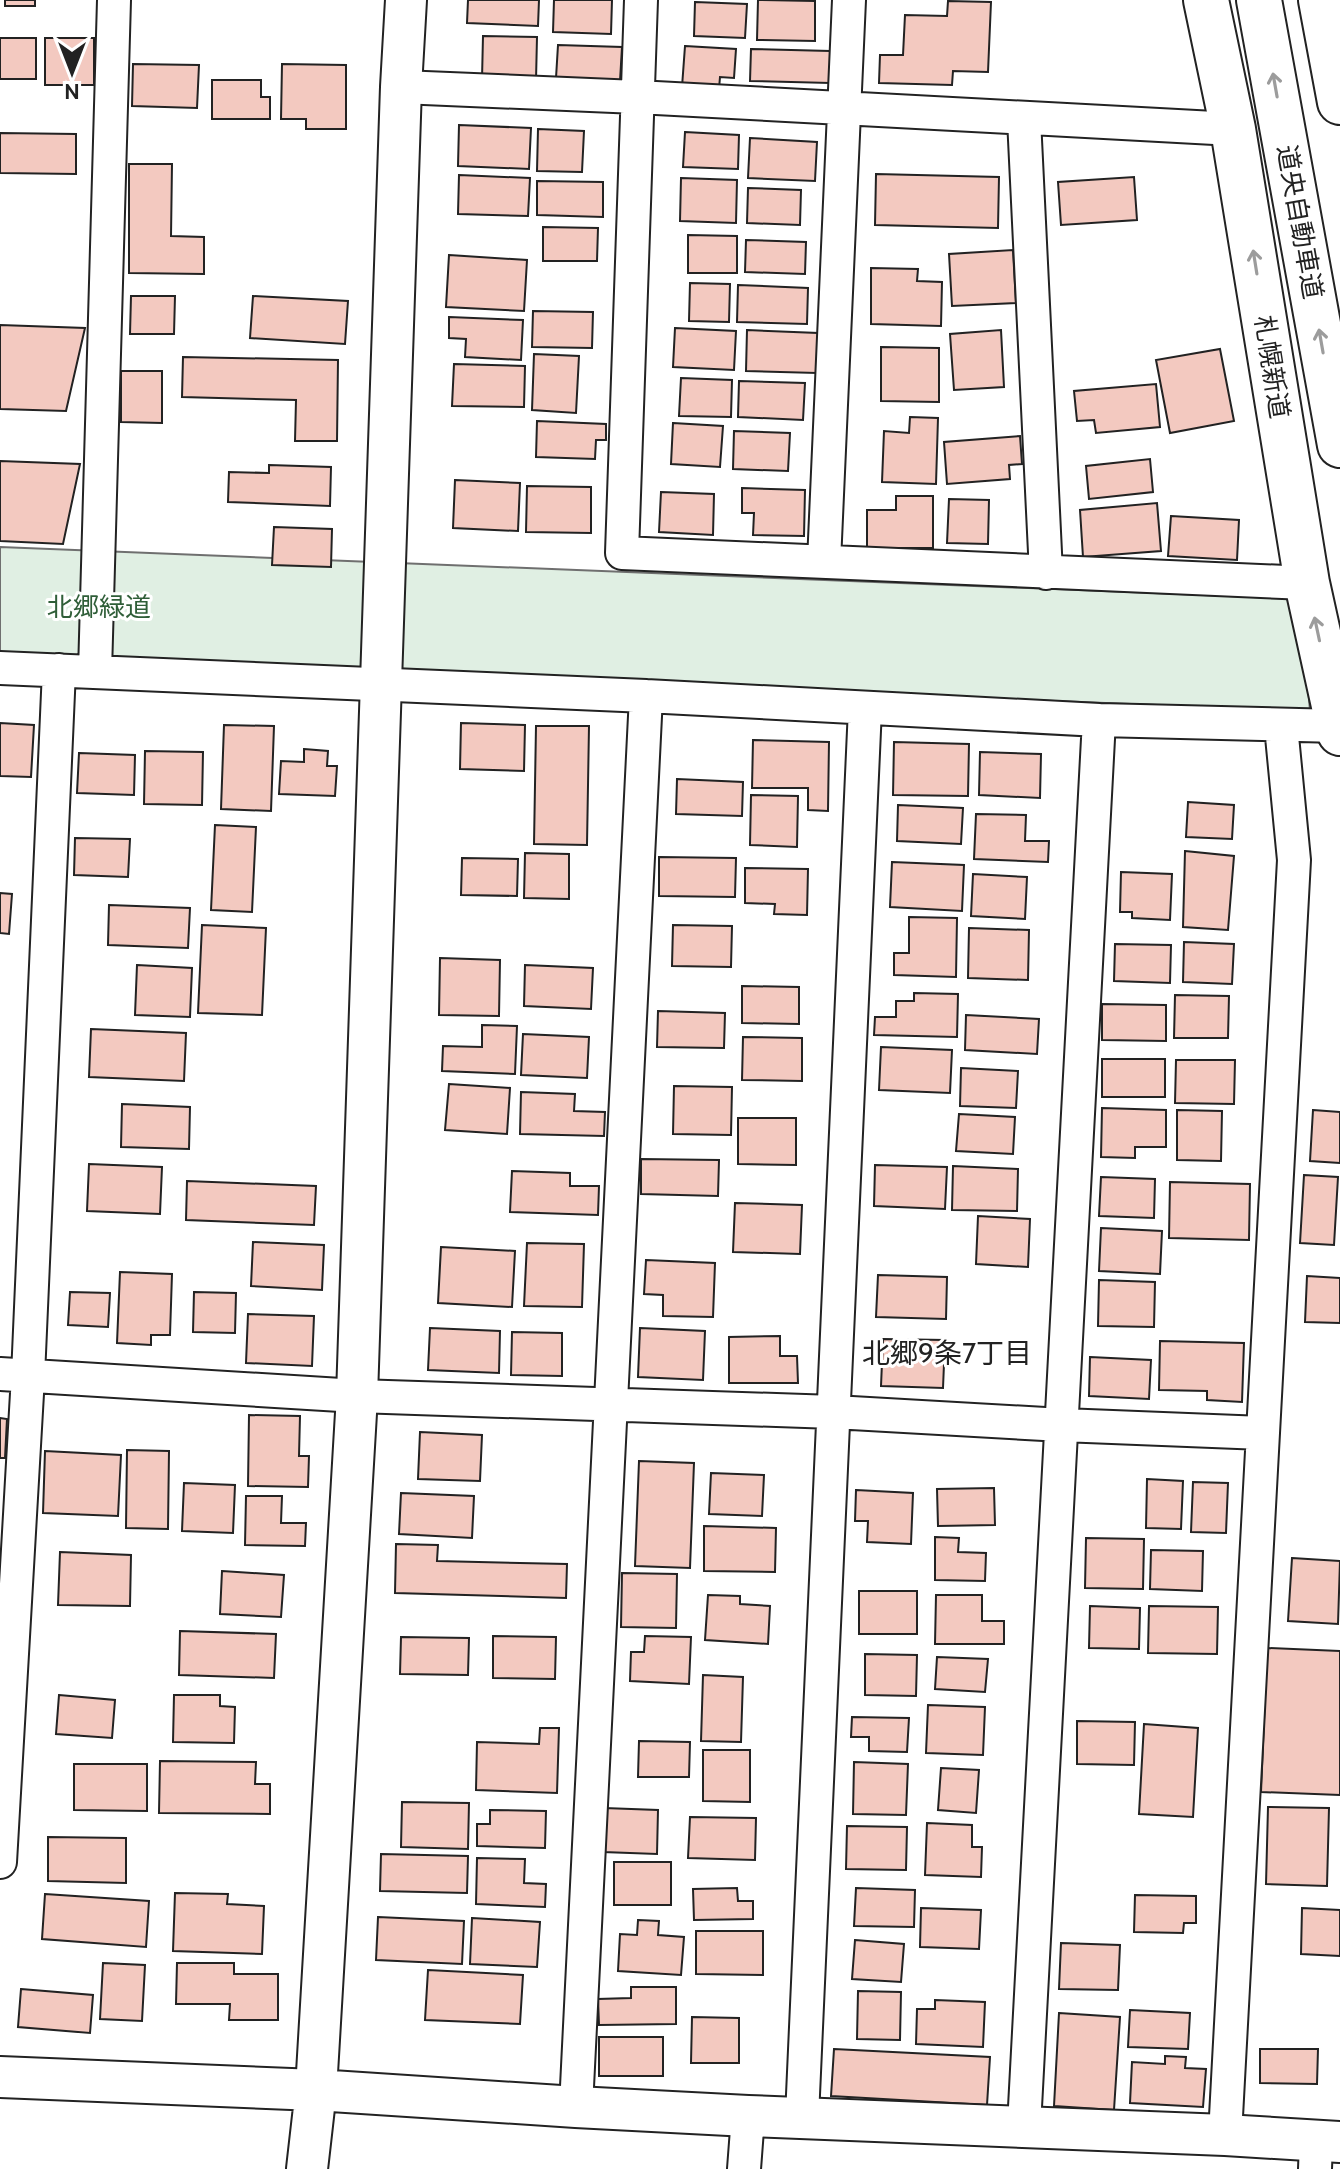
<svg xmlns="http://www.w3.org/2000/svg" width="1340" height="2169" font-family="Cabin,'Noto Sans JP',sans-serif">
  <style>
    .green { fill: #e0efe3; stroke: #6f6f6f; stroke-width: 2 }
    .building { fill: #f3c9c0; stroke: #222; stroke-width: 2 }
    .lines { fill: none; stroke-linecap: round; stroke-linejoin: round }
    .minor-casing { stroke: #222; stroke-width: 36 }
    .tertiary-casing { stroke: #222; stroke-width: 44 }
    .trunk-casing { stroke: #222; stroke-width: 48 }
    .motorway-casing { stroke: #222; stroke-width: 48 }
    .minor { stroke: #fff; stroke-width: 32 }
    .tertiary { stroke: #fff; stroke-width: 40 }
    .trunk { stroke: #fff; stroke-width: 44 }
    .motorway { stroke: #fff; stroke-width: 44 }
    .oneway { stroke: #9c9c9c }
    .labels { text-anchor: middle; stroke-width: 6; stroke-linejoin: round; paint-order: stroke }
    .street-label { font-size: 26px; fill: #222; stroke: #fff }
    .park-label { font-size: 26px; fill: #2f5e38; stroke: #fff }
    .neighbourhood-label { font-size: 28px; fill: #222; stroke: #fff }
  </style>
  <rect width="100%" height="100%" fill="#fff"/>
  <path class="green" d="M0,547L1301,599L1310,711L0,660Z"/>
  <path class="building" d="M5,0H35V6H5Z
    M468,0H539L538,26L467,23Z
    M554,0H612L611,34L553,32Z
    M758,0L815,1V41L757,40Z
    M948,1L991,2L988,72L953,71L952,85L879,83L880,55H903L905,15L947,16Z
    M695,2L747,4L745,38L694,36Z
    M483,36L537,37L536,80L482,79Z
    M0,38H36V79H0Z
    M45,38H94V85H45Z
    M558,45L622,47L620,81L556,78Z
    M685,46L736,49L734,78L720,77L719,89L682,87Z
    M751,49L830,51V83L750,81Z
    M133,64L199,65L197,108L132,106Z
    M282,64L346,65V129H306V119H281Z
    M212,80H261V97H270V119H212Z
    M459,125L531,128L529,169L458,166Z
    M538,129L584,131L582,172L537,171Z
    M685,132L739,135L738,169L683,167Z
    M0,133L76,134V174L0,173Z
    M750,138L817,142L815,181L748,178Z
    M129,164H172L171,236L204,237V274L129,273Z
    M876,174L999,177L998,228L875,225Z
    M459,175L530,178L528,216L458,214Z
    M1134,177L1137,220L1061,225L1058,182Z
    M681,178L737,180L736,223L680,221Z
    M537,181L603,182V217L537,215Z
    M748,188L801,190L800,225L747,223Z
    M543,227L598,228L597,261H543Z
    M688,235L737,236V273H688Z
    M746,240L806,242L805,274L745,272Z
    M1013,250L1016,303L952,306L949,254Z
    M449,255L527,260L524,311L446,307Z
    M871,268L918,269L917,281L942,282L941,326L871,324Z
    M690,283L730,284L729,322L689,321Z
    M738,285L808,288L807,324L737,322Z
    M131,296H175L174,334H130Z
    M253,296L348,301L345,344L250,338Z
    M533,311L593,312L592,348L532,347Z
    M449,317L523,320L521,360L465,357L466,339L449,338Z
    M0,325L85,328L66,411L0,409Z
    M675,328L736,331L734,370L673,367Z
    M747,330L818,333L817,373L746,371Z
    M1001,330L1004,387L954,390L950,334Z
    M881,347L939,348V402L881,401Z
    M1220,349L1234,421L1170,433L1156,360Z
    M534,354L579,356L576,413L532,410Z
    M183,357L338,360L337,441H295L296,400L182,397Z
    M454,364L525,366L524,407L452,406Z
    M121,371H162V423L121,422Z
    M681,378L732,380L731,417L679,416Z
    M739,381L805,383L803,420L738,417Z
    M1156,384L1160,427L1096,433L1094,420L1077,421L1074,391Z
    M910,417L938,418L936,484L882,482L884,431L909,433Z
    M537,421L606,424V440H596L595,459L536,457Z
    M673,423L723,426L720,467L671,464Z
    M734,431L790,433L788,471L733,469Z
    M1020,436L1022,464L1009,465L1010,479L947,484L944,442Z
    M1150,459L1153,492L1089,499L1086,466Z
    M0,461L80,464L63,544L0,541Z
    M269,465L331,467L330,506L228,502L229,472L269,473Z
    M455,480L520,483L518,531L453,528Z
    M527,486L591,487V533L526,532Z
    M742,488L805,490L804,536L753,535L754,513H742Z
    M661,492L714,494L713,535L659,532Z
    M896,496H933V548H867V510H896Z
    M949,499L989,500L988,544L947,543Z
    M1157,503L1161,551L1083,557L1080,510Z
    M1171,516L1239,520L1237,560L1168,556Z
    M274,527L332,529L331,567L272,565Z
    M0,723L34,725L31,777L0,776Z
    M461,723L525,725L524,771L460,769Z
    M224,725L274,726L271,811L221,809Z
    M536,726H589L587,845L534,844Z
    M753,740L829,742L828,811L808,810V788H752Z
    M894,742L969,744L968,796L893,795Z
    M304,749L328,751L327,766H337L335,796L279,794L281,761L304,762Z
    M145,751L203,752L202,805L144,804Z
    M980,752L1041,754L1040,798L979,795Z
    M79,753L135,755L134,795L77,793Z
    M677,779L743,782L742,816L676,814Z
    M751,795L798,796L797,847L750,845Z
    M1188,802L1234,805L1232,839L1186,837Z
    M898,805L963,808L961,844L897,841Z
    M976,814L1026,815L1025,841H1049L1048,862L974,859Z
    M215,825L256,827L252,912L211,910Z
    M75,838L130,839L128,877L74,875Z
    M1185,851L1234,856L1228,930L1183,927Z
    M525,853L569,854V899L524,898Z
    M659,857L736,858L735,897L659,896Z
    M462,858L518,859L517,896L461,895Z
    M892,862L964,865L962,911L890,907Z
    M745,868L808,869L807,915L774,914L775,904L745,903Z
    M1121,872L1172,874L1170,920L1132,918V912H1120Z
    M973,874L1027,877L1025,919L971,916Z
    M0,893L12,894L9,934L0,933Z
    M109,905L190,908L188,948L108,945Z
    M909,917L957,918L956,977L894,975V953H909Z
    M202,925L266,928L262,1015L198,1013Z
    M673,925L732,926L731,967L672,966Z
    M969,928L1029,930L1028,980L968,978Z
    M1184,942L1234,944L1232,984L1183,982Z
    M1115,944L1171,945L1170,983L1114,981Z
    M440,958L500,960L499,1016L439,1015Z
    M137,965L192,968L190,1017L135,1015Z
    M525,965L593,968L591,1009L524,1006Z
    M742,986L799,987V1024L742,1023Z
    M914,993L958,994L957,1037L874,1035L875,1017H896V1001H914Z
    M1175,995L1229,996L1228,1038H1174Z
    M1102,1004L1166,1005V1041L1102,1040Z
    M658,1011L725,1013L724,1048L657,1047Z
    M966,1015L1039,1019L1037,1054L965,1050Z
    M482,1025L517,1026L515,1074L442,1071L443,1046L482,1047Z
    M91,1029L186,1033L184,1081L89,1077Z
    M523,1034L589,1037L587,1078L521,1075Z
    M743,1037L802,1038V1081L742,1080Z
    M881,1047L952,1050L950,1093L879,1090Z
    M1102,1059H1165V1097H1102Z
    M1176,1060H1235L1234,1104L1175,1103Z
    M961,1068L1018,1071L1016,1108L960,1106Z
    M449,1084L510,1088L507,1134L445,1130Z
    M674,1086L732,1087L731,1135L673,1134Z
    M521,1092L575,1094L574,1111L605,1112L604,1136L520,1134Z
    M122,1104L190,1107L189,1149L121,1147Z
    M1102,1108L1166,1110V1147H1135V1158L1101,1157Z
    M1177,1110L1222,1111L1221,1161L1177,1160Z
    M1313,1110L1340,1112V1163L1310,1161Z
    M959,1114L1015,1117L1013,1154L956,1151Z
    M738,1118H796V1165L738,1164Z
    M641,1159L719,1160L718,1196L641,1194Z
    M89,1164L162,1167L160,1214L87,1211Z
    M875,1165L947,1167L945,1209L874,1206Z
    M953,1166L1018,1169L1017,1211L952,1210Z
    M512,1171L570,1173V1186H599L598,1215L510,1212Z
    M1304,1175L1338,1177L1334,1245L1300,1243Z
    M1101,1177L1155,1179L1154,1218L1099,1216Z
    M187,1181L316,1186L314,1225L186,1220Z
    M1170,1182L1250,1184L1249,1240L1169,1238Z
    M735,1203L802,1205L800,1254L733,1252Z
    M978,1216L1030,1219L1028,1267L976,1264Z
    M1101,1228L1162,1231L1160,1274L1099,1271Z
    M253,1242L324,1245L322,1290L251,1286Z
    M527,1243L584,1244L582,1307L524,1306Z
    M441,1247L515,1251L512,1307L438,1303Z
    M646,1260L715,1263L713,1317L663,1316V1295L644,1294Z
    M120,1272L172,1274L170,1335H151V1345L117,1343Z
    M878,1275L947,1277L946,1319L876,1317Z
    M1307,1276L1340,1278V1323L1305,1322Z
    M1099,1280L1155,1282L1154,1327L1098,1326Z
    M70,1292L110,1293L108,1327L68,1325Z
    M194,1292L236,1293L235,1333L193,1332Z
    M248,1314L314,1316L312,1366L246,1363Z
    M430,1328L500,1331L499,1373L428,1370Z
    M640,1328L705,1331L703,1380L638,1377Z
    M512,1332L562,1333V1376L511,1375Z
    M780,1336V1356H797L798,1383H729V1337Z
    M883,1339L945,1340L943,1388L881,1386Z
    M1160,1341L1244,1343L1242,1402L1207,1400V1391L1159,1390Z
    M1090,1357L1151,1360L1149,1399L1089,1396Z
    M249,1415L300,1416L299,1456H309L308,1487L248,1486Z
    M0,1418L7,1419L5,1458H0Z
    M420,1432L482,1435L480,1481L418,1479Z
    M127,1450L169,1451L168,1529L126,1528Z
    M45,1451L121,1455L118,1516L43,1513Z
    M639,1461L694,1463L690,1568L635,1566Z
    M711,1473L764,1475L762,1516L709,1514Z
    M1147,1479L1183,1481L1181,1529L1146,1528Z
    M1193,1482L1228,1483L1226,1533L1191,1532Z
    M184,1483L235,1485L233,1533L182,1531Z
    M994,1488L995,1525L938,1526L937,1489Z
    M856,1490L913,1493L911,1544L867,1542L868,1521H855Z
    M401,1493L474,1496L472,1538L399,1534Z
    M246,1496H282L281,1523H306L305,1546L245,1545Z
    M704,1526L776,1528L775,1572L704,1571Z
    M935,1537L959,1538L958,1552L986,1553L985,1581L935,1580Z
    M1086,1538L1144,1539L1143,1589L1085,1588Z
    M396,1544L438,1545L437,1561L567,1564L566,1598L395,1593Z
    M1151,1550L1203,1551L1202,1591L1150,1589Z
    M60,1552L131,1555L130,1606L58,1605Z
    M1292,1558L1340,1561L1338,1624L1288,1621Z
    M222,1571L284,1575L281,1617L220,1614Z
    M622,1573L677,1574L676,1628L621,1627Z
    M859,1591H917V1634H859Z
    M708,1595L740,1596V1604L770,1606L768,1644L705,1640Z
    M936,1595H982V1621H1004V1644H935Z
    M1090,1606L1140,1608L1139,1649L1089,1648Z
    M1149,1606L1218,1607L1217,1654L1148,1653Z
    M180,1631L276,1634L274,1678L179,1675Z
    M493,1636L556,1637L555,1679L493,1678Z
    M645,1636L691,1637L689,1684L630,1681L631,1652H644Z
    M401,1637L469,1638L468,1675L400,1674Z
    M1267,1648L1340,1651V1795L1261,1792Z
    M865,1654L917,1655L916,1696L865,1695Z
    M937,1657L988,1659L985,1692L935,1689Z
    M703,1675L743,1677L741,1742L701,1741Z
    M59,1695L115,1700L112,1738L56,1734Z
    M174,1695H220V1706L235,1707L234,1743L173,1742Z
    M928,1705L985,1707L983,1755L926,1753Z
    M852,1717L909,1718L907,1752L869,1751V1737H851Z
    M1077,1721L1135,1722L1134,1765L1077,1764Z
    M1144,1724L1198,1728L1193,1817L1139,1814Z
    M540,1728H559L557,1793L476,1790L477,1742L539,1744Z
    M639,1741L690,1742L689,1777H638Z
    M703,1750H750V1802L703,1801Z
    M160,1761L256,1762L255,1784H270V1814L159,1813Z
    M854,1762L908,1764L906,1815L853,1814Z
    M74,1764H147V1811L74,1810Z
    M941,1768L979,1770L976,1813L938,1810Z
    M402,1802L469,1803L468,1849L401,1847Z
    M1268,1807L1329,1808L1327,1886L1266,1884Z
    M604,1808L658,1810L657,1854L603,1852Z
    M490,1810L546,1811L545,1848L477,1846V1824H490Z
    M690,1817L756,1818L755,1860L688,1858Z
    M927,1823L972,1825V1847H982L981,1877L925,1875Z
    M847,1826L907,1827L906,1870L846,1869Z
    M48,1837L126,1838V1883L48,1881Z
    M381,1854L468,1856L467,1893L380,1891Z
    M477,1858L525,1859L524,1883L546,1884L545,1907L476,1904Z
    M614,1862H671V1905H614Z
    M737,1888L738,1901H753V1919L694,1920L693,1889Z
    M856,1888L915,1890L914,1927L854,1926Z
    M175,1893L228,1894L227,1904L264,1906L262,1954L173,1951Z
    M45,1894L149,1901L146,1947L42,1939Z
    M1135,1895L1196,1896V1923H1184L1183,1933L1134,1932Z
    M921,1908L981,1910L979,1949L920,1947Z
    M1302,1908L1340,1910V1956L1301,1954Z
    M378,1917L464,1921L462,1964L376,1960Z
    M472,1918L540,1922L537,1967L470,1964Z
    M638,1920L659,1921L658,1935L684,1937L681,1975L618,1971L620,1934L637,1935Z
    M696,1931H763V1975L696,1974Z
    M855,1940L904,1944L901,1982L852,1979Z
    M1061,1943L1120,1945L1118,1990L1059,1989Z
    M103,1963L145,1965L142,2021L100,2019Z
    M177,1963H234V1974H278V2020H229L230,2004H176Z
    M428,1970L523,1975L520,2024L425,2020Z
    M631,1987H676V2024L599,2025L598,1999L631,1998Z
    M21,1989L93,1995L90,2033L18,2027Z
    M858,1991L901,1992L900,2040L857,2039Z
    M935,2000L985,2002L983,2047L916,2044L917,2009H935Z
    M1130,2010L1190,2013L1188,2049L1128,2047Z
    M1059,2013L1120,2017L1114,2110L1054,2106Z
    M692,2017L739,2018V2063H691Z
    M599,2037H663V2076H599Z
    M834,2049L990,2057L987,2105L831,2096Z
    M1260,2049H1318L1317,2084L1260,2083Z
    M1165,2056L1186,2057L1185,2068L1206,2069L1203,2107L1130,2103L1132,2062L1165,2064Z"/>
  <g class="lines">
    <g class="minor-casing">
      <path id="minor" d="M641,0L622,553L1307,583
        M401,87L637,97L1233,129
        M1024,119L1046,573
        M824,562L849,0
        M0,668L646,696L1099,720L1338,726
        M95,672L114,0
        M0,1374L357,1396L834,1412L1062,1425L1263,1433
        M0,1862L28,1376L59,670
        M576,2107L646,696
        M802,2117L865,708
        M1024,2126L1099,720
        M1225,2135L1294,860L1281,726
        M744,2169L748,2116
        M1315,2169L1316,2142"/>
    </g>
    <g class="tertiary-casing">
      <path id="tertiary" d="M0,2077L316,2090L576,2107L748,2116L1225,2135L1340,2142
        M307,2169L316,2090L357,1396L401,87L406,0"/>
    </g>
    <g class="trunk-casing">
      <path id="trunk" d="M1206,0L1233,129L1307,583L1340,733"/>
    </g>
    <g class="motorway-casing">
      <path id="motorway" d="M1259,0L1340,445
        M1321,0L1340,102"/>
    </g>
    <use href="#minor" class="minor"/>
    <use href="#tertiary" class="tertiary"/>
    <use href="#trunk" class="trunk"/>
    <use href="#motorway" class="motorway"/>
  </g>
  <defs><path id="oneway-shaft" d="M-6 0H5M1.5-3L5.5 0L1.5 3" fill="none" stroke-width="1.6" stroke-linecap="round" stroke-linejoin="round" transform="scale(2)"/></defs>
  <g class="oneway">
    <use href="#oneway-shaft" transform="translate(1275 85) rotate(-100)"/>
    <use href="#oneway-shaft" transform="translate(1255 262) rotate(-99)"/>
    <use href="#oneway-shaft" transform="translate(1321 341) rotate(-100)"/>
    <use href="#oneway-shaft" transform="translate(1317 629) rotate(-102)"/>
  </g>
  <g class="labels">
    <g class="street-label">
      <text transform="translate(1300 222) rotate(80)" y="9">道央自動車道</text>
      <text transform="translate(1272 367) rotate(81)" y="9">札幌新道</text>
    </g>
    <g class="park-label">
      <text x="99" y="616">北郷緑道</text>
    </g>
    <g class="neighbourhood-label">
      <text x="947" y="1363">北郷9条7丁目</text>
    </g>
  </g>
  <g transform="translate(72 72) rotate(180)" stroke="#ffffff" stroke-width="6" paint-order="stroke">
  <path d="M0-6L14 30L0 20L-14 30Z" fill="#222222"/>
  <text y="-12" font-size="22" font-weight="bold" text-anchor="middle" fill="#222222">N</text>
  </g>
</svg>
